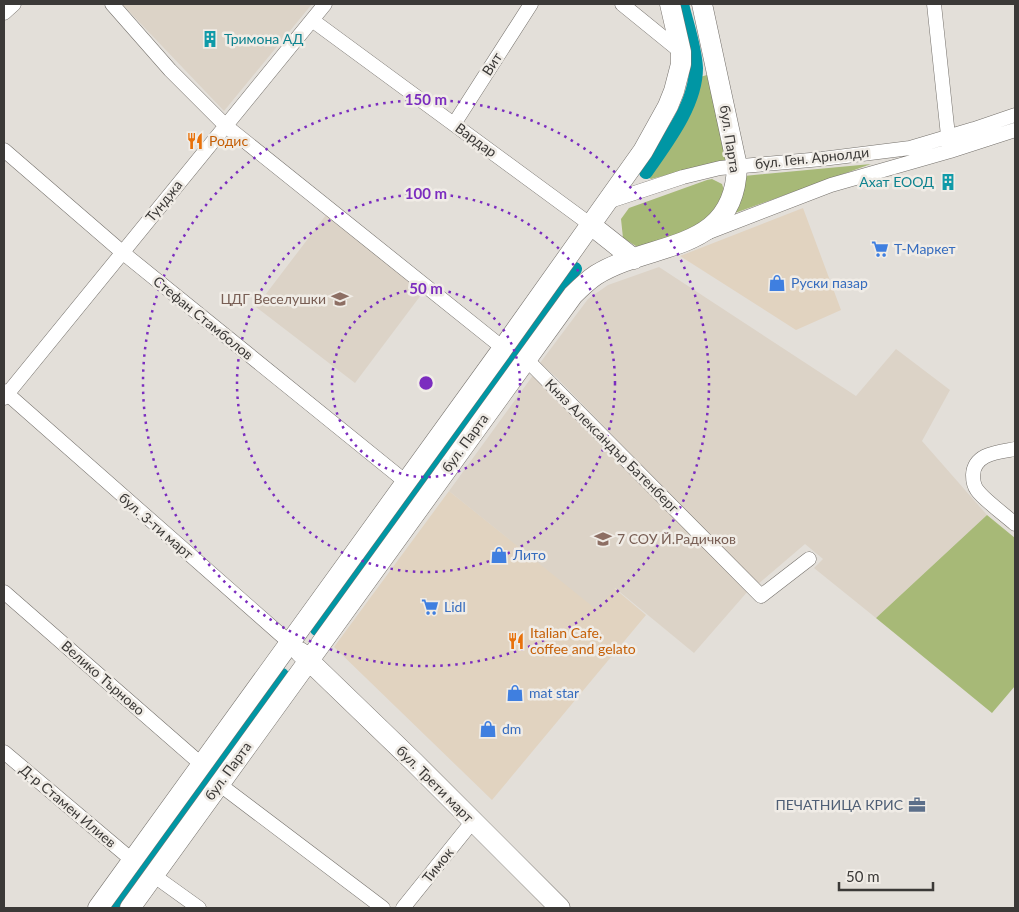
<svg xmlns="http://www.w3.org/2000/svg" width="1019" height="912" font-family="Lato,sans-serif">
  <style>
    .commercial { fill: #e1d3c0 }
    .built { fill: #dcd3c7 }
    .green { fill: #a7b977 }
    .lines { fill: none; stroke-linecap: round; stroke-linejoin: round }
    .canal { stroke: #0096a4; stroke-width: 14 }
    .street-casing { stroke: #75716c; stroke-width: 15 }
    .secondary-casing { stroke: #75716c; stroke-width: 21 }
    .street { stroke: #fff; stroke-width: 14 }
    .secondary { stroke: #fff; stroke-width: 20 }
    .ring { fill: none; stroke: #7b2cbf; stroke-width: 2.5; stroke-dasharray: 2.5 5 }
    .labels { text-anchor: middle; stroke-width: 5; stroke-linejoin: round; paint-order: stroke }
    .culture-label { font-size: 14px; fill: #0d838f; stroke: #f0ece6; text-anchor: start }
    .street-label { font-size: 14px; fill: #3b3937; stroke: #f0ece6 }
    .food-label { font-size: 14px; fill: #c56008; stroke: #f0ece6; text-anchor: start }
    .shop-label { font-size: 14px; fill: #366cbe; stroke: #f0ece6; text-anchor: start }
    .education-label { font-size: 14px; fill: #785e54; stroke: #f0ece6; text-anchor: end }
    .service-label { font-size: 14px; fill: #4e5e75; stroke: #f0ece6; text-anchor: end }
    .centre { fill: #7b2cbf; stroke: #f0ece6; stroke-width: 2.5 }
    .ring-label { font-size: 15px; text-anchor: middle; font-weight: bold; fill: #7b2cbf; stroke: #f0ece6; stroke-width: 5; stroke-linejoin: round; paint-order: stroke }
  </style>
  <rect width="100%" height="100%" fill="#e3dfd9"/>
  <path class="commercial" d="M803,208L841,310L796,330L680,256Z
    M449,491L597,609L614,588L646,615L492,800L334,647Z"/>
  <path class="built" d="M122,4H312L224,111Z
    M326,215L424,291L355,383L256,307Z
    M659,267L856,396L896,349L950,390L922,441L987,515L876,618L814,568L823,559L805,544L757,585L557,378L540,363L588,299L608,285Z
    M534,374L748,591L694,653L615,588L597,610L449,491Z"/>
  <path class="green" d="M707,75L730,159L651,179L647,177C668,146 697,115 700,77Z
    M871,164L735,213L739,203L744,176Z
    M712,179L722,184L724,190L722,201L702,225L639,248L623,238L621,219L629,208L707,180Z
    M987,515L1015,538V686L992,713L876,618Z"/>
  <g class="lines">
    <path class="canal" d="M646,172C666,143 696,105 696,68C695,47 687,25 682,4
      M317,629L575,269
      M113,908L282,675"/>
    <g class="street-casing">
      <path id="street" d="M112,4L170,70L226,126L503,348
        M622,4L681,52
        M934,4L949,145
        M4,13L14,4
        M312,20L591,225
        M454,124L531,4
        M4,150L122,252L406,482
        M607,202L683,177L720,168L822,159L910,148L974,129L1015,115
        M709,232L831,185L950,151L1015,130
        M526,359L761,596L809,559
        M4,391L289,642
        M4,398L325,4
        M1015,449C999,452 974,453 973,475C973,480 974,486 977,490C983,499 1006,516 1015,524
        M4,592L201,764
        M4,752L132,860
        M219,784L383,908
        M153,875L199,908
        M403,908L473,821"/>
    </g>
    <g class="secondary-casing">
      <path id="secondary" d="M591,225L634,259
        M300,652L414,762L560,908
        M98,908L503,348L643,151L668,106L674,91L681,64V52L670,4
        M130,908L573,295C580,288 587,281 596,275C653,240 735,254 737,166L702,4"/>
    </g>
    <use href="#street" class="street"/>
    <use href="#secondary" class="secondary"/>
  </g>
  <g class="ring">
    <circle cx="426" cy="383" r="94"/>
    <circle cx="426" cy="383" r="189"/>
    <circle cx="426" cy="383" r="283"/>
  </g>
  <defs>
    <g id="building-bare" transform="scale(1.35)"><path d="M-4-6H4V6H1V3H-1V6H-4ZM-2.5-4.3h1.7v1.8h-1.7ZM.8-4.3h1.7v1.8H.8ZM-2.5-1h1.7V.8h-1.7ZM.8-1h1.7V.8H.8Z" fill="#0f9aa8" stroke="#f0ece6" stroke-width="2.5" paint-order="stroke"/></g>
    <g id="restaurant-bare" transform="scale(1.35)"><path d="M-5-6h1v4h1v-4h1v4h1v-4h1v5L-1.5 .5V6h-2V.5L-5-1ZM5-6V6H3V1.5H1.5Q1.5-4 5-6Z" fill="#e8710a" stroke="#f0ece6" stroke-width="2.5" paint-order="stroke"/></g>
    <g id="supermarket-bare" transform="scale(1.35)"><path d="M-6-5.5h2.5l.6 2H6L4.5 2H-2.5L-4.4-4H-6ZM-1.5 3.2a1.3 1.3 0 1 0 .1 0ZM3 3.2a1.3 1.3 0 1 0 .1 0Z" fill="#3f7fe0" stroke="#f0ece6" stroke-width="2.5" paint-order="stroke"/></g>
    <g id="shop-bare" transform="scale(1.35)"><path d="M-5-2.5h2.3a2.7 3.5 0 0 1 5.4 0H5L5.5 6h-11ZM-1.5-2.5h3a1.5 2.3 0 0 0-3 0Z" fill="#3f7fe0" stroke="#f0ece6" stroke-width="2.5" paint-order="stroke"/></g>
    <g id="school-bare" transform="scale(1.35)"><path d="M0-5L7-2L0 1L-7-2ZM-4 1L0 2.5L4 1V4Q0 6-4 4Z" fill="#8d6e63" stroke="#f0ece6" stroke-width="2.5" paint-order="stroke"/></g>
    <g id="office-bare" transform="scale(1.35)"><path d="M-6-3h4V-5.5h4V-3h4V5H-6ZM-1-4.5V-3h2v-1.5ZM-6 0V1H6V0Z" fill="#5c6f8a" stroke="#f0ece6" stroke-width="2.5" paint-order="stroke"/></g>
  </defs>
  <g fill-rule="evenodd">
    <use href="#building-bare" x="210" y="39"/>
    <use href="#restaurant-bare" x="195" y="141"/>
    <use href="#building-bare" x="948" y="182"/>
    <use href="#supermarket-bare" x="880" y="249"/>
    <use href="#shop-bare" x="777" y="283"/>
    <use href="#school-bare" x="340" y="299"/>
    <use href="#school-bare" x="603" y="539"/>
    <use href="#shop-bare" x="499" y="555"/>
    <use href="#supermarket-bare" x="430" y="607"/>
    <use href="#restaurant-bare" x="516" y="641"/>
    <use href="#shop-bare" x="515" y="693"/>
    <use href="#shop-bare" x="488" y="729"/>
    <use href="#office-bare" x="917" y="805"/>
  </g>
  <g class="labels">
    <g class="culture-label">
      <text x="224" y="44">Тримона АД</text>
      <text x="934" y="187" text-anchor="end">Ахат ЕООД</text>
    </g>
    <g class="street-label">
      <text transform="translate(492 64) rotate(-57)" y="5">Вит</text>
      <text transform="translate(730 139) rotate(81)" y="5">бул. Парта</text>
      <text transform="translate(476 140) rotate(36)" y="5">Вардар</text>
      <text transform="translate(812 158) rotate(-6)" y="5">бул. Ген. Арнолди</text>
      <text transform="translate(164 201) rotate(-51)" y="5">Тунджа</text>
      <text transform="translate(203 318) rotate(39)" y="5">Стефан Стамболов</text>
      <text transform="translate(465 443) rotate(-54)" y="5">бул. Парта</text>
      <text transform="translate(612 446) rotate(45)" y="5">Княз Александър Батенберг</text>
      <text transform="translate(156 526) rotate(41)" y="5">бул. 3-ти март</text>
      <text transform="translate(103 678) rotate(41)" y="5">Велико Търново</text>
      <text transform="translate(228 771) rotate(-54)" y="5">бул. Парта</text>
      <text transform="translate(435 784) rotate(45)" y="5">бул. Трети март</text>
      <text transform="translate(68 806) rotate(40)" y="5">Д-р Стамен Илиев</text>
      <text transform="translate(438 865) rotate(-51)" y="5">Тимок</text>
    </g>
    <g class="food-label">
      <text x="209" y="146">Родис</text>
      <text x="530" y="638">Italian Cafe,<tspan x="530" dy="16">coffee and gelato</tspan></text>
    </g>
    <g class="shop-label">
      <text x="894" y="254">Т-Маркет</text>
      <text x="791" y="288">Руски пазар</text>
      <text x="513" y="560">Лито</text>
      <text x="444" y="612">Lidl</text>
      <text x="529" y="698">mat star</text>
      <text x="502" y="734">dm</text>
    </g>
    <g class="education-label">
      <text x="326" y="304">ЦДГ Веселушки</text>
      <text x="617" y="544" text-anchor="start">7 СОУ Й.Радичков</text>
    </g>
    <g class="service-label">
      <text x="903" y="810">ПЕЧАТНИЦА КРИС</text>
    </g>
  </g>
  <circle cx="426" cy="383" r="8" class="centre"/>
  <g class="ring-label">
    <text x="426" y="105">150 m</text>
    <text x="426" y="199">100 m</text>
    <text x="426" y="294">50 m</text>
  </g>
  <rect width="1019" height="912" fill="none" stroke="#3b3937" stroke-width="10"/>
  <path d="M839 882v8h94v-8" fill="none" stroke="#3b3937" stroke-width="2.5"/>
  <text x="846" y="882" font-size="15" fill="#3b3937" stroke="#f0ece6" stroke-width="4" paint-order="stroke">50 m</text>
</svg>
